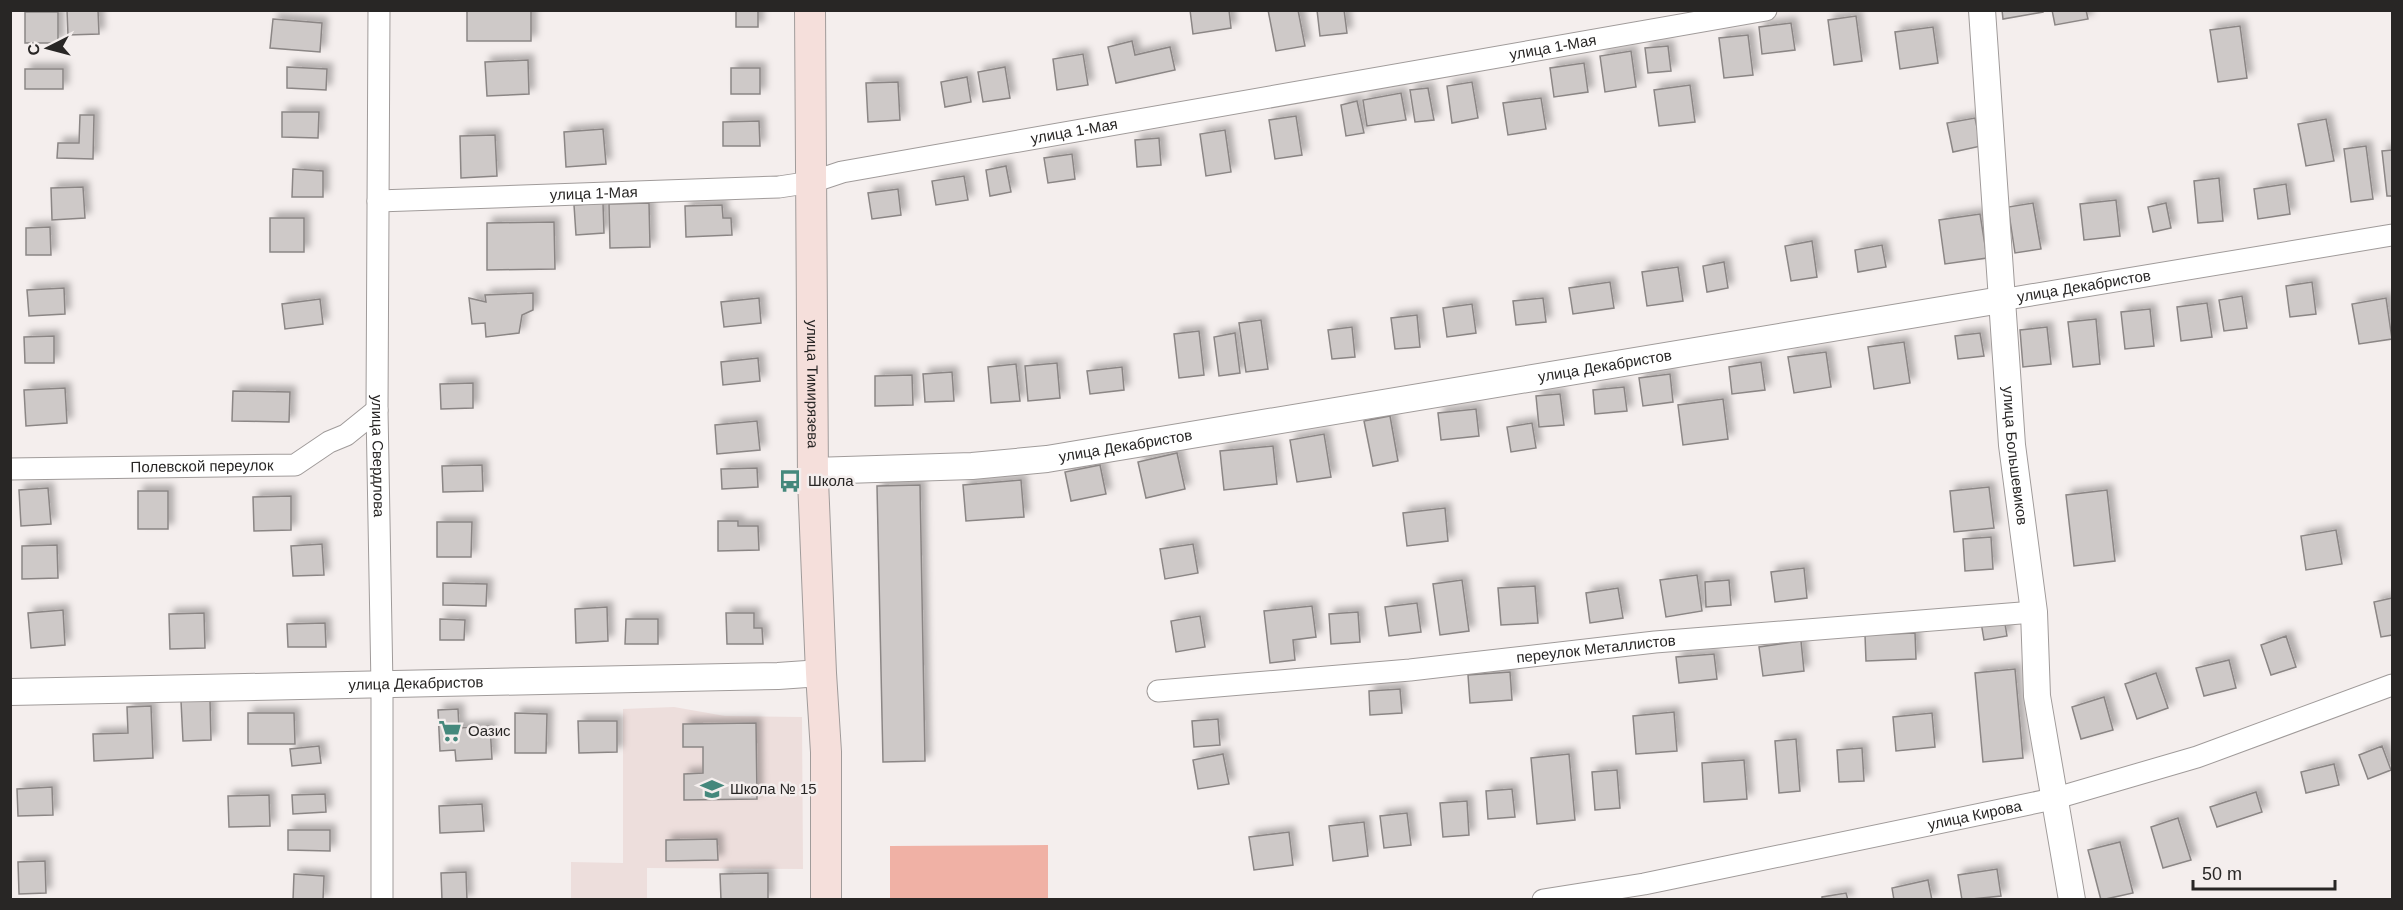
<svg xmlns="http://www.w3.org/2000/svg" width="2403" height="910" font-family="Arial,sans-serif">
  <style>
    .built { fill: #eddedc }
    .green { fill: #f0b1a5 }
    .building { fill: #cec9c8; stroke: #8b8685; stroke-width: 1.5; filter: url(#shadow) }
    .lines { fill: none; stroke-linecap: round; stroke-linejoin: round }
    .minor-casing { stroke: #a09b9a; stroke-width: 23 }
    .tertiary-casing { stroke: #a09b9a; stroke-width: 28 }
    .secondary-casing { stroke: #a09b9a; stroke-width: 32 }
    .minor { stroke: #fff; stroke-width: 21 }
    .tertiary { stroke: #fff; stroke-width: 26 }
    .secondary { stroke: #f5dfdb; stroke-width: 30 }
    .labels { text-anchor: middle; stroke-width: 5; stroke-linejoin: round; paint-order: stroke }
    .street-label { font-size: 15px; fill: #282625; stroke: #f4eeed }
    .poi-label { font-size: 15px; fill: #282625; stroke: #f4eeed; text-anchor: start }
  </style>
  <defs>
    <filter id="shadow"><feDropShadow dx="5.5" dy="-5.5" stdDeviation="3" flood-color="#0004"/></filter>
  </defs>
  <rect width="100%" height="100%" fill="#f4eeed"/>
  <path class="built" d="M674,707L725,716L802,717L803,869L647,868V899L571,900V862L623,863V709Z"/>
  <path class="green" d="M1048,845V899H890V846Z"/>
  <path class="building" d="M67,10H98L99,34L68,35Z
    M467,10H531V41H467Z
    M736,10H758V27H736Z
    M1190,10H1229L1231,28L1193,34Z
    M1268,10H1298L1305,46L1276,51Z
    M1317,10H1344L1347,33L1320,36Z
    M2002,10H2043V12L2003,19Z
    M2052,10H2086L2088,19L2055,25Z
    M25,12H58V43H25Z
    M1856,16L1862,61L1834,65L1828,20Z
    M273,19L322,23L320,52L270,48Z
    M1791,23L1795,50L1762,54L1759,27Z
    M2240,26L2247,78L2218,82L2210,30Z
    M1933,27L1938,63L1900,69L1895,32Z
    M1748,35L1753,75L1724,78L1719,38Z
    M1132,41L1135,55L1170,47L1175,70L1116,83L1108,47Z
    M1668,46L1671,71L1648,73L1645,48Z
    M1631,51L1636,87L1605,92L1600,56Z
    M1083,54L1088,85L1057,90L1053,59Z
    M528,60L529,94L487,96L485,62Z
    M1584,63L1588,92L1554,97L1550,68Z
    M287,67L327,69L326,90L287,88Z
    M1005,67L1010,98L983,102L978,72Z
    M731,68H760V94H731Z
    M25,69H63V89H25Z
    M967,77L971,102L945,107L941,82Z
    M898,82L900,120L868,122L866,83Z
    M1472,82L1478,118L1452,123L1447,86Z
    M1690,85L1695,122L1659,126L1654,90Z
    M1428,88L1434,120L1415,122L1410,90Z
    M1401,93L1406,120L1367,126L1363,100Z
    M1541,98L1546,129L1508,135L1503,103Z
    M1357,101L1364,133L1346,136L1341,105Z
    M282,112H319L318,138L282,137Z
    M80,115H94L93,159L57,158L58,143H79Z
    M1296,116L1302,155L1275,159L1269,120Z
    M1975,118L1981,146L1953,152L1947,123Z
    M2326,119L2334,161L2306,166L2298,124Z
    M759,121L760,146H723V122Z
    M603,129L606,164L566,167L564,132Z
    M1225,130L1231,172L1206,176L1200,134Z
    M495,135L497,176L461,178L460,136Z
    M1159,138L1161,165L1137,167L1135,140Z
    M2366,146L2373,199L2351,202L2344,149Z
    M2392,150V196H2387L2382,151Z
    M1072,154L1075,179L1048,183L1044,158Z
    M1006,166L1011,192L990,196L986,170Z
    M293,169L323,171V197H292Z
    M964,176L968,200L936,205L932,181Z
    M2219,178L2223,221L2198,223L2194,181Z
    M2286,184L2290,214L2258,219L2254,189Z
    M83,187L85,218L52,220L51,188Z
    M898,189L901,215L872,219L868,193Z
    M2116,200L2120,236L2084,240L2080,204Z
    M603,203L604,233L576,235L574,205Z
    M649,203L650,247L610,248L609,204Z
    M2033,203L2041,249L2015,253L2008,207Z
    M2166,203L2171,228L2153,232L2148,207Z
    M722,205L723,218H731L732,235L686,237L685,206Z
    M1980,214L1987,258L1945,264L1939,220Z
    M270,218H304V252H270Z
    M554,222L555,269L487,270V223Z
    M50,227L51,255H26V228Z
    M1812,241L1817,277L1791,281L1785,246Z
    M1882,245L1886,267L1858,272L1855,250Z
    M1724,262L1728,288L1707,292L1703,266Z
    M1678,267L1683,301L1647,306L1642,272Z
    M1610,282L1614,308L1573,314L1569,288Z
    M2312,282L2316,314L2290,317L2286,286Z
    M64,288L65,314L29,316L27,290Z
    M533,293V310L522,315L519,333L486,337L485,323L472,324L469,298L486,302L485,295Z
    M2242,296L2247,328L2224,331L2219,300Z
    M759,298L761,323L724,327L721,302Z
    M1543,298L1546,322L1516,325L1513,301Z
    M2386,298L2392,339L2359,344L2352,304Z
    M320,299L323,324L285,329L282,304Z
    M2207,303L2212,337L2181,341L2177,307Z
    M1472,304L1476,333L1447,337L1443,308Z
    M2150,309L2154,346L2125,349L2121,312Z
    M1417,315L1420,347L1395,349L1391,318Z
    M2096,319L2100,364L2073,367L2068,322Z
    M1261,320L1268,369L1246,372L1239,323Z
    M1352,327L1355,357L1332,359L1328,330Z
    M2047,327L2051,364L2023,367L2020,330Z
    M1199,331L1204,375L1179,378L1174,334Z
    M1235,333L1240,373L1219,376L1214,337Z
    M1980,333L1984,356L1958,359L1955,336Z
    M54,336V363H25L24,337Z
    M1904,342L1910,383L1874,389L1868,347Z
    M1826,352L1831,387L1794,393L1788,357Z
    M758,358L760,381L723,385L721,362Z
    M1761,362L1765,390L1732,394L1729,367Z
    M1057,363L1060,398L1028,401L1025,366Z
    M1016,364L1020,401L991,403L988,367Z
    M1122,367L1124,390L1090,394L1087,371Z
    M952,372L954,401L925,402L923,374Z
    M1670,374L1673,402L1643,406L1639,378Z
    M912,375L913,405L875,406V376Z
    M473,383V408L441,409L440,384Z
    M1624,387L1627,411L1595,414L1593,390Z
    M65,388L67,423L26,426L24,390Z
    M233,391L290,392L289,422L232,421Z
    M1560,394L1564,425L1539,427L1536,396Z
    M1723,399L1728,439L1683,445L1678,405Z
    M1476,409L1479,436L1441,440L1438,413Z
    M1390,416L1398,461L1373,466L1364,421Z
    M757,421L760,450L717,454L715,425Z
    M1532,423L1536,448L1511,452L1507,427Z
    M1324,434L1331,477L1297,482L1290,440Z
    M1273,446L1277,484L1224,490L1220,451Z
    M1177,453L1185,489L1146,498L1138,462Z
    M482,465L483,491L443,492L442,466Z
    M1100,465L1106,494L1071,501L1065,472Z
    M757,468L758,487L722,489L721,469Z
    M1021,480L1024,517L966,521L963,485Z
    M920,485L925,761L883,762L877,486Z
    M1989,487L1994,528L1954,532L1950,491Z
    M48,488L51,524L21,526L19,490Z
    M2107,490L2115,561L2074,566L2066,495Z
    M138,491H168V529H138Z
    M291,496V530L254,531L253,497Z
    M1445,508L1448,541L1407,546L1403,513Z
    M718,521H738V526H758L759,550L718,551Z
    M437,522H472L471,557H437Z
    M2336,530L2342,564L2306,570L2301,536Z
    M1991,537L1993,569L1965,571L1963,539Z
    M322,544L324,575L293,576L291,546Z
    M1193,544L1198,573L1165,579L1160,549Z
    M57,545L58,578L22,579V546Z
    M1804,568L1807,598L1775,602L1771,572Z
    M1697,575L1702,611L1666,617L1660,580Z
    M1462,580L1469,631L1440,635L1433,584Z
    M1729,580L1731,605L1706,607L1705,582Z
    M443,583L487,584L486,606L443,605Z
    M1535,586L1538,623L1501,625L1498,588Z
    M1618,588L1623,618L1590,623L1586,593Z
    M2392,598V635L2381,637L2374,602Z
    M1417,603L1421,632L1389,636L1385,607Z
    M1312,606L1316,637L1293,640L1295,660L1270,663L1264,611Z
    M607,607L608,641L576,643L575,609Z
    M63,610L65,645L31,648L28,613Z
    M1358,612L1360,642L1331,644L1329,614Z
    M204,613L205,648L170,649L169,614Z
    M726,613H754V628H762L763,644H727Z
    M1200,616L1205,647L1176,652L1171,621Z
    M2004,618L2007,636L1984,640L1981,622Z
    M440,619L465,620L464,640H440Z
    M626,619H658V644H625Z
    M325,623L326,647H288L287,624Z
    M1915,633L1916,659L1866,661L1865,635Z
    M2286,636L2296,667L2271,675L2261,645Z
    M1801,641L1804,671L1763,676L1759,647Z
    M1714,654L1717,679L1679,683L1676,657Z
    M2229,660L2236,688L2204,696L2196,668Z
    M2015,669L2023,758L1983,762L1975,673Z
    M1510,672L1512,700L1470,703L1468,675Z
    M2156,673L2168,708L2137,719L2125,684Z
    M1400,689L1402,713L1370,715L1369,691Z
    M2104,697L2113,730L2081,739L2072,707Z
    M210,700L211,740L183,741L181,701Z
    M151,706L153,758L94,761L93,734L128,733L127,707Z
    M458,709L459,728L490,726L492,759L456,761L455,750L440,751L438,710Z
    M1674,712L1677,751L1636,754L1633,716Z
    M248,713H294L295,744H248Z
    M515,713L547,714L546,753H515Z
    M1932,713L1935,747L1896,751L1893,717Z
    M1218,719L1220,745L1194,747L1192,721Z
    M578,721H617V752L579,753Z
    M756,723L757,799L684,800V774L703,773V747H683V724Z
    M1796,739L1800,791L1779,793L1775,741Z
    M319,746L321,763L292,766L290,749Z
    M2382,746L2391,770L2368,779L2359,755Z
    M1862,748L1864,781L1839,782L1837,750Z
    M1223,754L1229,784L1198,789L1193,760Z
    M1569,754L1575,820L1537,824L1531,758Z
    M1744,760L1747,799L1704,802L1702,763Z
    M2334,764L2339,785L2306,793L2301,772Z
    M1617,770L1620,808L1595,810L1592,772Z
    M52,787L53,815L18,816L17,789Z
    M1512,789L1515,817L1488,819L1486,791Z
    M2256,792L2262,812L2217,827L2210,807Z
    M325,794L326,812L293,814L292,795Z
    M269,795L270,826L229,827L228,796Z
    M1467,801L1469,835L1443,837L1440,803Z
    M482,804L484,831L440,833L439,806Z
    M1407,813L1411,845L1384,848L1380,816Z
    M2178,818L2191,860L2163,868L2151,827Z
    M1364,822L1368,856L1333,861L1329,826Z
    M288,830H330V851L288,850Z
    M1289,832L1293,865L1254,870L1249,837Z
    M717,839L718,860L666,861V840Z
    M2120,842L2133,893L2101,900L2088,850Z
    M45,861L46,893L19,894L18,862Z
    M1997,869L2001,896L1962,900L1958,875Z
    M466,872L467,900H442L441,873Z
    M768,873V900H721L720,874Z
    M294,874L324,876L323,900H293Z
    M1928,880L1932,900H1894L1892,888Z
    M1846,893L1848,900H1822V897Z"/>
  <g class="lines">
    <g class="minor-casing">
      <g id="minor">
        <path id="s1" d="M379,10L377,410L382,686V900"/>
        <path id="s2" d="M378,201L779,187L812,182L842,172L1766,10"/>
        <path id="s3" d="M2001,300L2392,235"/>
        <path id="s4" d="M10,469L295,465L329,442L346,435L377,410"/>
        <path id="s5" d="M1158,691L1410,670L1655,642L2034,612"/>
        <path id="s6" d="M1543,900L1644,884L2053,799L2197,757L2392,685"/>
      </g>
    </g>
    <g class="tertiary-casing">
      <g id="tertiary">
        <path id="s7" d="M1982,10L2012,445L2034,612L2037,696L2072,900"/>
        <path id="s8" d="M813,471L972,466L1047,459L2001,300"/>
        <path id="s9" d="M10,692L778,676L821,673"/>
      </g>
    </g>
    <g class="secondary-casing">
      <g id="secondary">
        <path id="s10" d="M810,10L813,480L821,673L826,752V900"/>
      </g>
    </g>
    <use href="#minor" class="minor"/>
    <use href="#tertiary" class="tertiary"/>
    <use href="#secondary" class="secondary"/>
  </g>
  <defs>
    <g id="bus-bare" transform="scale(1.8)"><path d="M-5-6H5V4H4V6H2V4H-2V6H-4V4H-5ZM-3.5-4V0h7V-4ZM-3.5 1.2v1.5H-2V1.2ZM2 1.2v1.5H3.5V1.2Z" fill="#44887c" stroke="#f4eeed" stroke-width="2.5" paint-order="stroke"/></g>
    <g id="supermarket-bare" transform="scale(1.8)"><path d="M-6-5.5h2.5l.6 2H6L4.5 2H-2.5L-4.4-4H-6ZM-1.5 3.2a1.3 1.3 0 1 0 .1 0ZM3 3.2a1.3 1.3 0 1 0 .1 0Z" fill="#44887c" stroke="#f4eeed" stroke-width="2.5" paint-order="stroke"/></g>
    <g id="school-bare" transform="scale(1.8)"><path d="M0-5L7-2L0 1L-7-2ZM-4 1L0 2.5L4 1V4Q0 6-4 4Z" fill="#44887c" stroke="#f4eeed" stroke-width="2.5" paint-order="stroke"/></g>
  </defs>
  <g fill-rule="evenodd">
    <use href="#bus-bare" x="790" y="481"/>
    <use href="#supermarket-bare" x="450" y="731"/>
    <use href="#school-bare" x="712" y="789"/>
  </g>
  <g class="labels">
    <g class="street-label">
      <text dy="5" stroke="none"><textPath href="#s2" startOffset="1188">улица 1-Мая</textPath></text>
      <text dy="5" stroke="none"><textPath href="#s2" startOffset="702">улица 1-Мая</textPath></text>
      <text dy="5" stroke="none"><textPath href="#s2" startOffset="216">улица 1-Мая</textPath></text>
      <text dy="5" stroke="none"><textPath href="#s3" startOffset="84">улица Декабристов</textPath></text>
      <text dy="5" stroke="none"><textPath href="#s8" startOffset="800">улица Декабристов</textPath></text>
      <text dy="5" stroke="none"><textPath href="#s10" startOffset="374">улица Тимирязева</textPath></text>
      <text dy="5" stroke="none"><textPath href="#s8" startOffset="314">улица Декабристов</textPath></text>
      <text dy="5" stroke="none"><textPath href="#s1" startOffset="446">улица Свердлова</textPath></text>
      <text dy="5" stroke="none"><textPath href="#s7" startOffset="447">улица Большевиков</textPath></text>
      <text dy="5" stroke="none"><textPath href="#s4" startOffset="192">Полевской переулок</textPath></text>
      <text dy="5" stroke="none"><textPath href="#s5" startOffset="440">переулок Металлистов</textPath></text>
      <text dy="5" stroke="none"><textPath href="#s9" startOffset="406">улица Декабристов</textPath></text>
      <text dy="5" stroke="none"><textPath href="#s6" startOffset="440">улица Кирова</textPath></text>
    </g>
    <g class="poi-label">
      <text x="808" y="486">Школа</text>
      <text x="468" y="736">Оазис</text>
      <text x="730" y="794">Школа № 15</text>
    </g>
  </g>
  <rect width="2403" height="910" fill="none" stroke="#282625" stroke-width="24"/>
  <g transform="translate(48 48) rotate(264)" stroke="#f4eeed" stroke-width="4.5" paint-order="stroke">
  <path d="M0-4.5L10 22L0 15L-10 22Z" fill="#282625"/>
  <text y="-9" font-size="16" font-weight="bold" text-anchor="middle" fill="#282625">С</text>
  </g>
  <path d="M2193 880v9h142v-9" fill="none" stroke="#282625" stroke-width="3"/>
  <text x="2202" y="880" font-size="18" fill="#282625" stroke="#f4eeed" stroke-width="4.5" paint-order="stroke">50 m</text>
</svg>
